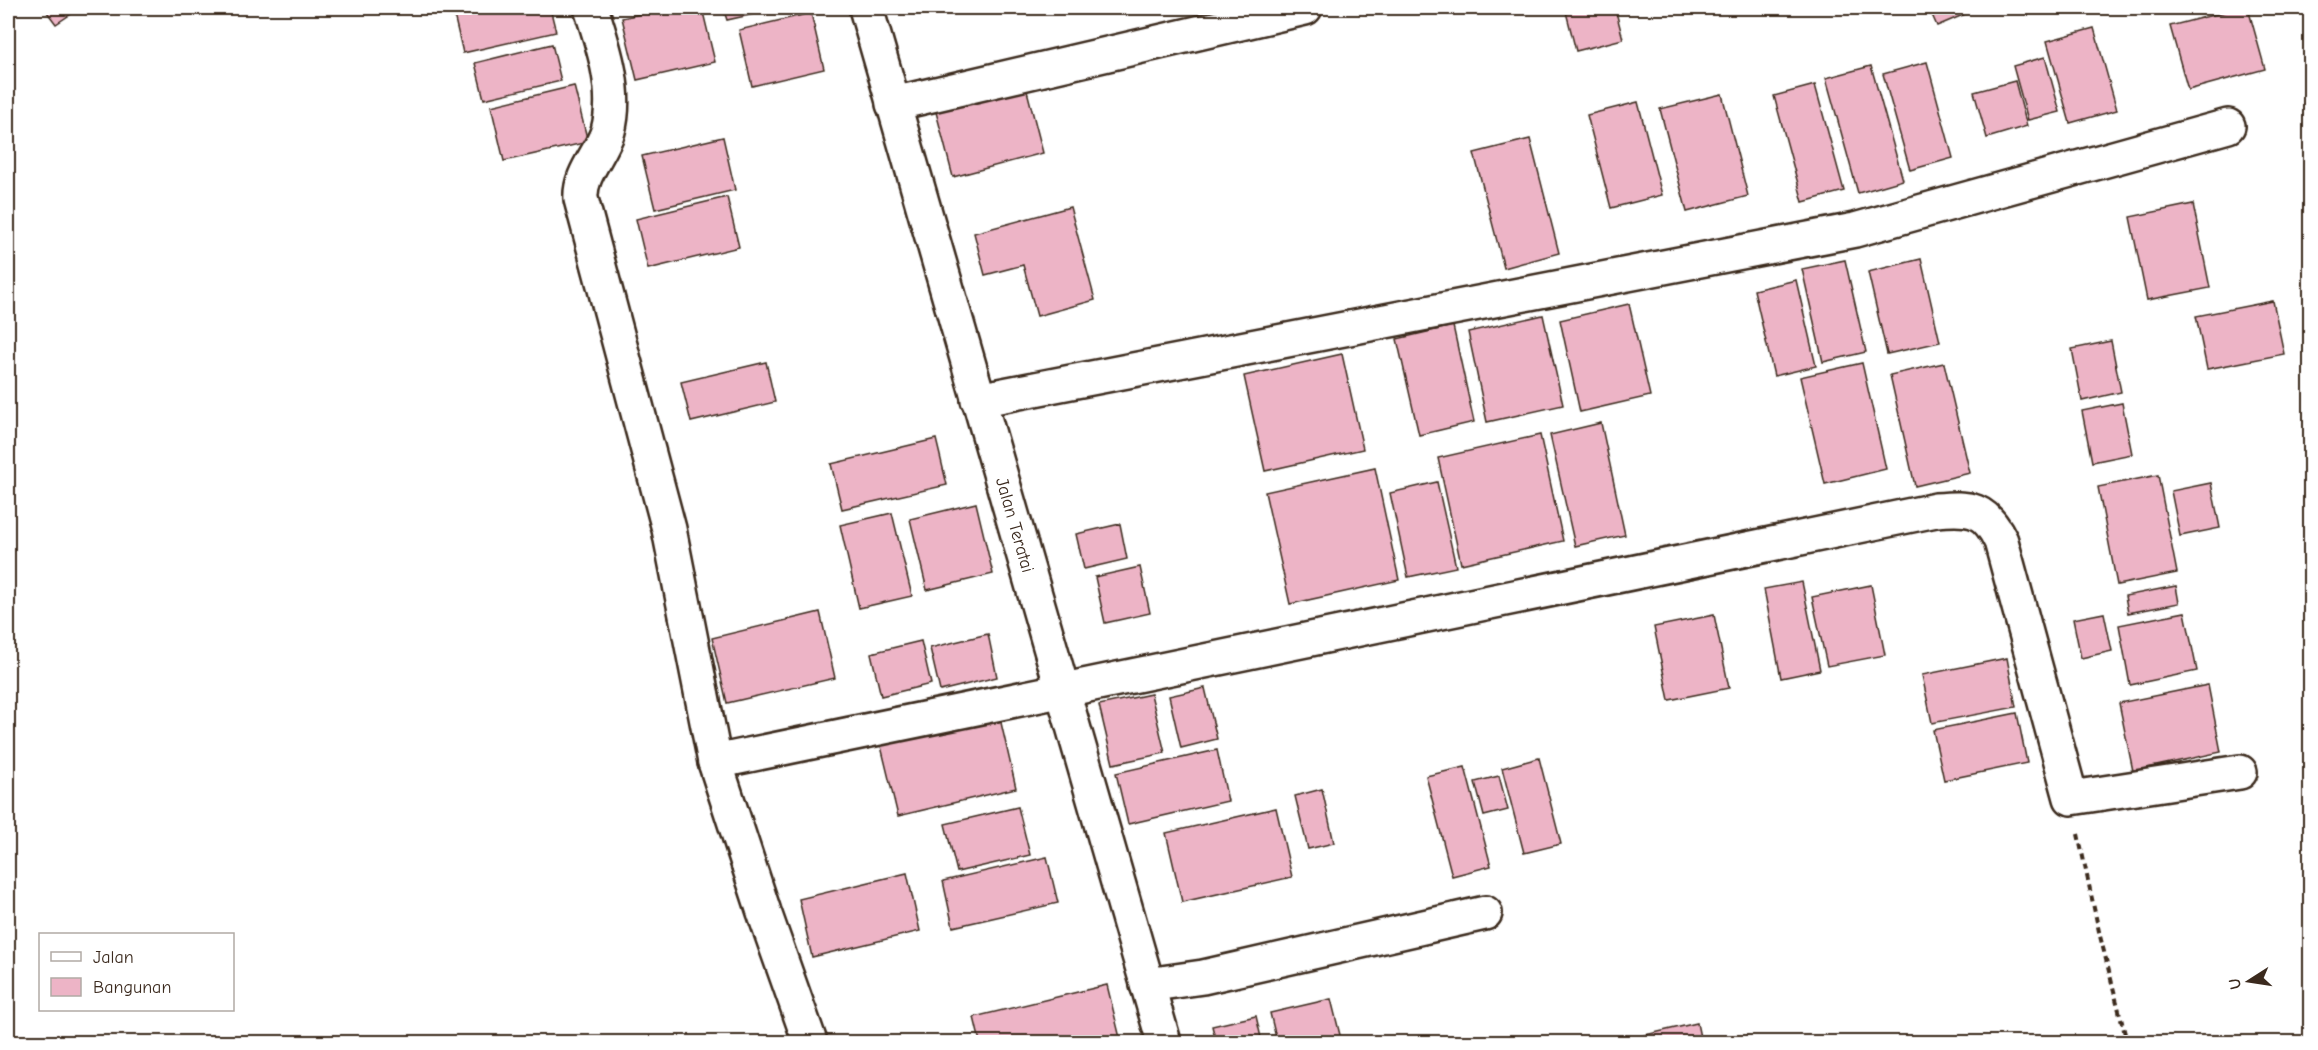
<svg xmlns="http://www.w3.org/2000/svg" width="2318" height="1050" font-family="'Comic Neue',sans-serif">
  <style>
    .building { fill: #edb4c6; stroke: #3b2a1e; stroke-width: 1.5 }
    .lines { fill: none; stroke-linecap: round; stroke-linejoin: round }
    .minor-casing { stroke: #3b2a1e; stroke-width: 38 }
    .path { stroke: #3b2a1e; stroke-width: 4; stroke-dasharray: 6 4.5; stroke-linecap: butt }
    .minor { stroke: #fff; stroke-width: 33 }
    .labels { text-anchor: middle; stroke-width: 5; stroke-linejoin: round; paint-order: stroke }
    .street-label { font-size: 18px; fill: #3b2a1e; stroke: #fff }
  </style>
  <rect width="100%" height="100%" fill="#fff"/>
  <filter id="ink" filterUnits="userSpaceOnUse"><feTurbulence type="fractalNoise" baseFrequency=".0167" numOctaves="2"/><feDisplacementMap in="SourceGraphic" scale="12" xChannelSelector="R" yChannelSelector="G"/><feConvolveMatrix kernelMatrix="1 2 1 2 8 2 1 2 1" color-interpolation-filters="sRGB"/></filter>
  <g filter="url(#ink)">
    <path class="building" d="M44,8H80L56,24Z
      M485,8H550L556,32L463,53L454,15Z
      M666,8H702L715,62L637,80L622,18Z
      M723,8H781L727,20Z
      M1565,8H1615L1623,39L1576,51Z
      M1929,8H1968L1970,12L1937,26Z
      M2240,8H2248L2265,69L2188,90L2170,26Z
      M811,13L824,69L752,86L739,30Z
      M2094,28L2117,110L2070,123L2047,41Z
      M552,44L561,81L484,99L475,63Z
      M2045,57L2060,112L2028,120L2013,66Z
      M1927,62L1953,158L1910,170L1883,74Z
      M1871,66L1903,180L1858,193L1826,78Z
      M2015,81L2027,126L1987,138L1974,92Z
      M1815,85L1844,191L1803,202L1774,96Z
      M574,86L588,142L504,161L491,106Z
      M1026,87L1043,153L953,177L936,112Z
      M1722,94L1748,196L1687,212L1660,109Z
      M1638,102L1662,195L1611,208L1587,115Z
      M723,137L735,190L655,209L642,156Z
      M1530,139L1559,253L1504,268L1474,153Z
      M727,197L739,247L648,269L636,219Z
      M2193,204L2210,288L2147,300L2130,217Z
      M1070,207L1095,300L1037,316L1023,265L985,275L974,233Z
      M1921,259L1940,342L1887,354L1868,272Z
      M1845,260L1866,352L1823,362L1802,269Z
      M1796,280L1816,366L1774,376L1754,290Z
      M2273,301L2284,354L2207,369L2196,316Z
      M1629,304L1650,396L1580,412L1560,320Z
      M1543,315L1563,405L1487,422L1468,332Z
      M1453,326L1474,422L1419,435L1397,339Z
      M2111,341L2121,392L2082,401L2072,349Z
      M1342,354L1363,449L1265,471L1244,376Z
      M766,362L775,402L691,422L681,382Z
      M1862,363L1886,469L1825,484L1800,377Z
      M1944,363L1970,473L1915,486L1890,375Z
      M2122,403L2132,454L2092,462L2082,411Z
      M1601,423L1625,535L1575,546L1550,435Z
      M1540,435L1563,541L1461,564L1438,458Z
      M936,439L947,485L842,509L831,464Z
      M2310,449V485L2303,451Z
      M1375,468L1399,580L1290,604L1265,492Z
      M2158,475L2177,573L2117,585L2098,487Z
      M1437,482L1456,567L1408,577L1390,493Z
      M2211,483L2220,528L2180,536L2171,491Z
      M976,503L993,574L927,590L910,519Z
      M892,513L912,596L859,608L840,525Z
      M1120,524L1127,559L1084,569L1076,534Z
      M1140,567L1150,613L1105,623L1095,577Z
      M1802,582L1820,670L1781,678L1764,589Z
      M1871,585L1885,655L1827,666L1812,597Z
      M2176,586L2179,603L2128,613L2125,596Z
      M820,612L835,678L727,703L712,638Z
      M2185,612L2197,671L2130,685L2119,625Z
      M2104,613L2112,651L2081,658L2073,619Z
      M1714,615L1729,688L1669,700L1654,627Z
      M988,634L997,677L940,691L930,648Z
      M921,641L931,684L881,696L871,653Z
      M2007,658L2016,707L1932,723L1922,675Z
      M2208,685L2221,752L2133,771L2119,703Z
      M1205,688L1217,739L1181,748L1169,696Z
      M1151,694L1165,753L1113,764L1099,705Z
      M2017,713L2027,763L1944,780L1933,730Z
      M999,714L1016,788L898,816L880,742Z
      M1217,750L1228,801L1128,824L1116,773Z
      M1539,758L1561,844L1524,853L1502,768Z
      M1465,767L1491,866L1452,876L1426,776Z
      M1499,776L1508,810L1484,816L1475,782Z
      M1322,789L1334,843L1308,849L1295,796Z
      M1018,807L1030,855L957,872L945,824Z
      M1276,808L1292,877L1182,902L1166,833Z
      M1047,857L1058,903L953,927L943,881Z
      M907,873L920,931L812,957L799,899Z
      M1107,985L1121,1042H980L974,1017Z
      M1331,999L1341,1039L1324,1042H1277L1270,1013Z
      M1256,1016L1262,1042H1216L1212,1026Z
      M1697,1023L1701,1042H1629L1628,1039Z"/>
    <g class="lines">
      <g class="minor-casing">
        <g id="minor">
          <path d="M591,8C603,45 619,91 608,131C601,154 579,174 581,199L669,529L715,762"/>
          <path id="s1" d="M866,8L1164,1042"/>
          <path d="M893,104L1305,8"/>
          <path d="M978,400L1855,230L2228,126"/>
          <path d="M1147,985L1203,977L1485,913"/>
          <path d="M810,1042L764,912L715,762L1936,510C1971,507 1985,508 2001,541L2071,798L2240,772"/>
        </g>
      </g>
      <path class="path" d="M2078,834L2100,936L2127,1042"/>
      <use href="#minor" class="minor"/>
    </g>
  </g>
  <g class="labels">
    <g class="street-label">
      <text dy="6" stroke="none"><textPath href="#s1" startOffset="538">Jalan Teratai</textPath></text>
    </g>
  </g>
  <rect width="2318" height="1050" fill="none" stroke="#fff" stroke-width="30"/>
  <rect x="15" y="15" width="2288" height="1020" fill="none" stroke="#3b2a1e" stroke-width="2" filter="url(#ink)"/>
  <rect x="39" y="933" width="195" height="78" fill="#ffffff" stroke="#b1aaa5" stroke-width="1.5"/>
  <rect x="51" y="952" width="30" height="9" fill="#ffffff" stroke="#b1aaa5" stroke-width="1.5"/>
  <text x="93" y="963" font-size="18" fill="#3b2a1e">Jalan</text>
  <rect x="51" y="978" width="30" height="18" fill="#edb4c6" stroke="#b1aaa5" stroke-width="1.5"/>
  <text x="93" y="993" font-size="18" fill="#3b2a1e">Bangunan</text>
  <g transform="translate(2249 981) rotate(258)" stroke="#ffffff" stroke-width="4.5" paint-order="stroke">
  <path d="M0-4.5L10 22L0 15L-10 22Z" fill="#3b2a1e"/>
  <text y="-9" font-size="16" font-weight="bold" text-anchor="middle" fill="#3b2a1e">U</text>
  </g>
</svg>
